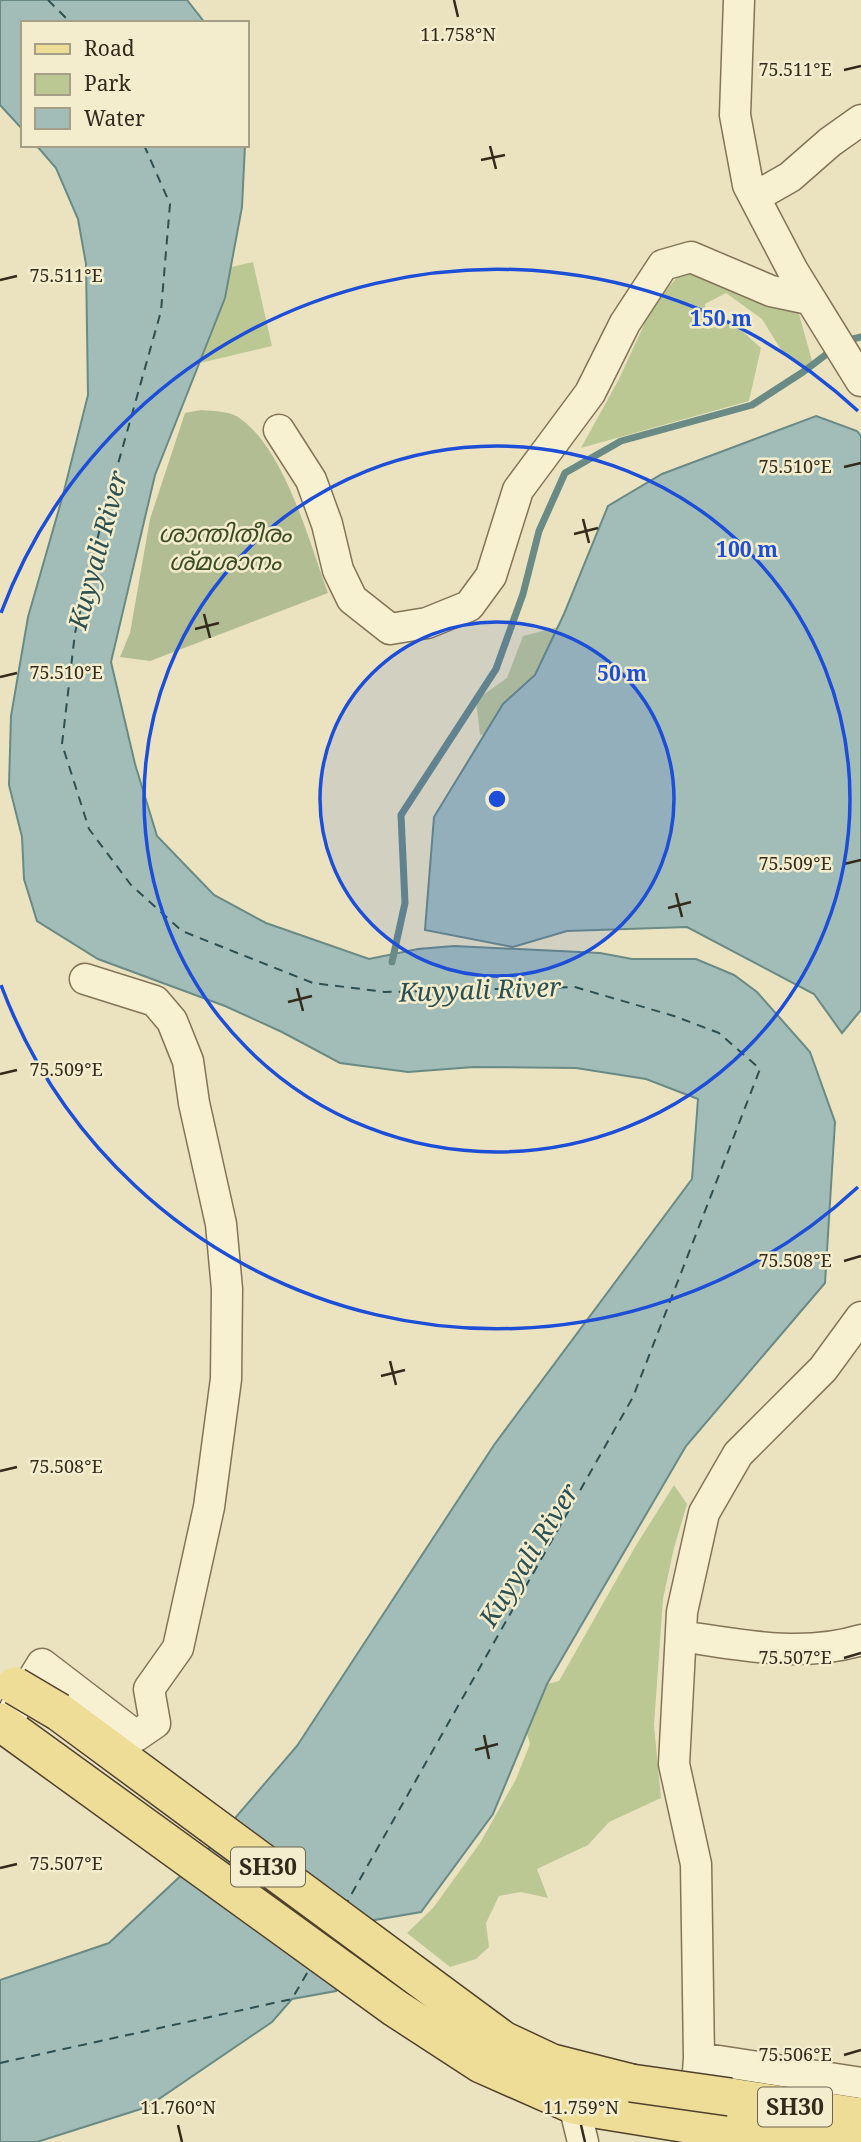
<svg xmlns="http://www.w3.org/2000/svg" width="861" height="2142" font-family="'Noto Serif','Noto Sans Malayalam',serif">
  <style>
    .green { fill: #bcc894 }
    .cemetery { fill: #b3bd93 }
    .water { fill: #a2bdb8; stroke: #6a8a86; stroke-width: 2 }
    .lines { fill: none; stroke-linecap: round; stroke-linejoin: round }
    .stream { stroke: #6a8a86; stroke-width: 7 }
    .ferry { stroke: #2c5052; stroke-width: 2; stroke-dasharray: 9 7; stroke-linecap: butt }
    .minor-casing { stroke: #837458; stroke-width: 33 }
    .major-casing { stroke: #50412d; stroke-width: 40 }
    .minor { stroke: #f7f0d1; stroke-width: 30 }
    .major { stroke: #eedd97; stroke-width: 37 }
    .major-bridge-casing { stroke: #50412d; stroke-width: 40; stroke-linecap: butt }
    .major-bridge { stroke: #eedd97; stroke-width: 37 }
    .ticks { fill: none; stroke: #332a1c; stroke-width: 2.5 }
    .ring { fill: none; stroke: #1d4ed8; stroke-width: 3.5 }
    .labels { text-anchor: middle; stroke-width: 5; stroke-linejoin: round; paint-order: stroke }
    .shield { fill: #f3edce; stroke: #6d6451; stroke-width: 2 }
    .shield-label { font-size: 23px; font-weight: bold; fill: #332a1c }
    .park-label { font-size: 24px; font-style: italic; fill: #3e4e24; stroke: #f3edce }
    .water-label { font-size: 26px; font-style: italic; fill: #2c5052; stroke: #f3edce }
    .ticks-label { font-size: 18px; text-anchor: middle; fill: #332a1c; stroke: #f3edce; stroke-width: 5; stroke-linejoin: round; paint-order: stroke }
    .centre { fill: #1d4ed8; stroke: #f3edce; stroke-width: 3.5 }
    .ring-label { font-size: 21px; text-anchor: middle; font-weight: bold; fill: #1d4ed8; stroke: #f3edce; stroke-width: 5; stroke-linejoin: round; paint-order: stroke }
  </style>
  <rect width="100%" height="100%" fill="#ebe3bf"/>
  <path class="green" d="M704,246L722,260L796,303L814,368H809L783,353L762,319L726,293L705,304L708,329L732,322L761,348L749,401L581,448L619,379L653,305Z
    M253,262L272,346L200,363L231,267Z
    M593,618L533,720L480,735L476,700L507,678L523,636Z
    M674,1485L687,1504L674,1548L663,1599L654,1725L661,1798L609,1822L588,1845L537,1869L548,1898L521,1892L499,1896L486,1923L489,1947L476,1959L450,1967L407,1933L433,1908L480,1843L516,1779L530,1744L527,1733L547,1684L559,1681L635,1547Z"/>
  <path class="cemetery" d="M201,410C212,411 229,411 238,417C285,448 309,542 328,593L150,661L120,657L130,633L150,519L185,413Z"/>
  <path class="water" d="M0,0H187L205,23H23V130L0,105Z
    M36,145H245L242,207L225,298L155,475L111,662L135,764L157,836L214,895L266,923L369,959L418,949L454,946L600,953L632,959H696L734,975L757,992L810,1052L835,1122L825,1283L686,1446L547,1684L493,1814L421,1912L369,1921L336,1991L292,1999L272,2022L147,2107L37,2142H0V1980L109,1943L205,1853L297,1746L494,1445L692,1179L698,1099L646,1079L576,1068L474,1067L408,1072L340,1063L282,1032L225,1006L98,959L37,921L24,879L22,837L9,785L11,716L28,617L63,495L88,395L86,264L78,219L56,168Z
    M816,416L857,431L861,436V1010L842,1033L814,994L687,927L567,931L513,947L425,930L434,817L503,704L535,675L564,614L608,506L662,474Z"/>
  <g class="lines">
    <path class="stream" d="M845,341L861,337
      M392,962L405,903L401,815L496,669L523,594L539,531L565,473L621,441L752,405L803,372L832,350"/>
    <path class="ferry" d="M48,0L71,23
      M144,145L170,204L161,311L100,528L75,633L62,744L89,829L131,885L182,931L313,983L385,992L575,987L674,1016L719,1033L760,1069L633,1397L347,1902
      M0,2063L292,1999L310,1968"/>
    <g class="minor-casing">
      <path id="minor" d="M739,0L735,115L748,185L793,271L861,381
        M755,197L790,177L830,142L861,120
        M279,430L311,480L327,524L338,570L352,599L390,629L427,623L469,606L491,576L518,490L590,393L625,323L663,265L691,257L771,291L809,299
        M681,1636C741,1645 802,1658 861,1640
        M14,1710L42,1664L136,1736L155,1723L149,1689L178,1648L209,1507L226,1379L227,1289L221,1224L194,1103L188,1061L172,1021L155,1001L85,979
        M699,2058L861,2083
        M574,2105L583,2142
        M695,2112L699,2058L696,1864L674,1764L682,1612L704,1513L738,1454L823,1369L861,1317"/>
    </g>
    <g class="major-casing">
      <path id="major" d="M59,1712L503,2040L552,2063L631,2083
        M0,1722L395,2008L481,2064L574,2105L595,2109L694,2125L854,2142
        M730,2097L861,2117"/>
    </g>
    <use href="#minor" class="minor"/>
    <use href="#major" class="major"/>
    <g class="major-bridge-casing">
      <path id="major-bridge" d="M15,1686L59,1712
        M631,2083L730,2097"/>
    </g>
    <use href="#major-bridge" class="major-bridge"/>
  </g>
  <path class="ticks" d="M454,0L458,17M844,70L861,66M490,146L496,169M481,160L505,155M0,280L17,276M844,467L861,463M583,519L589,543M574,534L598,528M204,614L210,638M195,629L219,623M0,677L17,673M844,864L861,860M676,893L682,917M668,908L691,902M297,988L303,1011M288,1002L312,996M0,1074L17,1070M844,1261L861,1256M390,1361L396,1385M381,1376L405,1370M0,1471L17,1467M844,1658L861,1653M484,1735L489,1759M475,1750L498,1744M0,1868L17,1864M844,2055L861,2050M178,2125L182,2142M581,2125L585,2142"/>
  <circle cx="497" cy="799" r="177" fill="#1d4ed8" fill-opacity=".12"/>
  <g class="ring">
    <circle cx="497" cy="799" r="177"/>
    <circle cx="497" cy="799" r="353"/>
    <path d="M858 1187A530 530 0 0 1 1 985M1 613A530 530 0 0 1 858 411"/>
  </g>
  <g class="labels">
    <g class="shield">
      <rect x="231" y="1847.5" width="74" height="39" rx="5"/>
      <rect x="758" y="2087.5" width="74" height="39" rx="5"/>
    </g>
    <g class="shield-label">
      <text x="268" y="1875">SH30</text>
      <text x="795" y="2115">SH30</text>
    </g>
    <g class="park-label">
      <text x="225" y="542">ശാന്തിതീരം<tspan x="225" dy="28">ശ്മശാനം</tspan></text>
    </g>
    <g class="water-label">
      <text transform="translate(98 550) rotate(-75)" y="9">Kuyyali River</text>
      <text transform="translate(480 990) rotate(-2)" y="9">Kuyyali River</text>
      <text transform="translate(529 1555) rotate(-58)" y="9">Kuyyali River</text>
    </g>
  </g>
  <g class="ticks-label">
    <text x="458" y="41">11.758°N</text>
    <text x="795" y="76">75.511°E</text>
    <text x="66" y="282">75.511°E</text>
    <text x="795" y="473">75.510°E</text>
    <text x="66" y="679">75.510°E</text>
    <text x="795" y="870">75.509°E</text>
    <text x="66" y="1076">75.509°E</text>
    <text x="795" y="1267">75.508°E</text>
    <text x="66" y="1473">75.508°E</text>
    <text x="795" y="1664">75.507°E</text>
    <text x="66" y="1870">75.507°E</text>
    <text x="795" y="2061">75.506°E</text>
    <text x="178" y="2114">11.760°N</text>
    <text x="581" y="2114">11.759°N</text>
  </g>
  <circle cx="497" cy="799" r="10" class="centre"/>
  <g class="ring-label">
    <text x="721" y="326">150 m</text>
    <text x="747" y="557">100 m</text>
    <text x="622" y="681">50 m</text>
  </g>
  <rect x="21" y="21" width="228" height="126" fill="#f3edce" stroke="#a69f87" stroke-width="2"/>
  <rect x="35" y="44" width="35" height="10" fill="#eedd97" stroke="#a69f87" stroke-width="2"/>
  <text x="84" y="56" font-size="21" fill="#332a1c">Road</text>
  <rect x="35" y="74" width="35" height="21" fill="#bcc894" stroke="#a69f87" stroke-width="2"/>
  <text x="84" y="91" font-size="21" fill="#332a1c">Park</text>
  <rect x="35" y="108" width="35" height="21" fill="#a2bdb8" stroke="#a69f87" stroke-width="2"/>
  <text x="84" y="126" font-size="21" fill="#332a1c">Water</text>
</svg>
